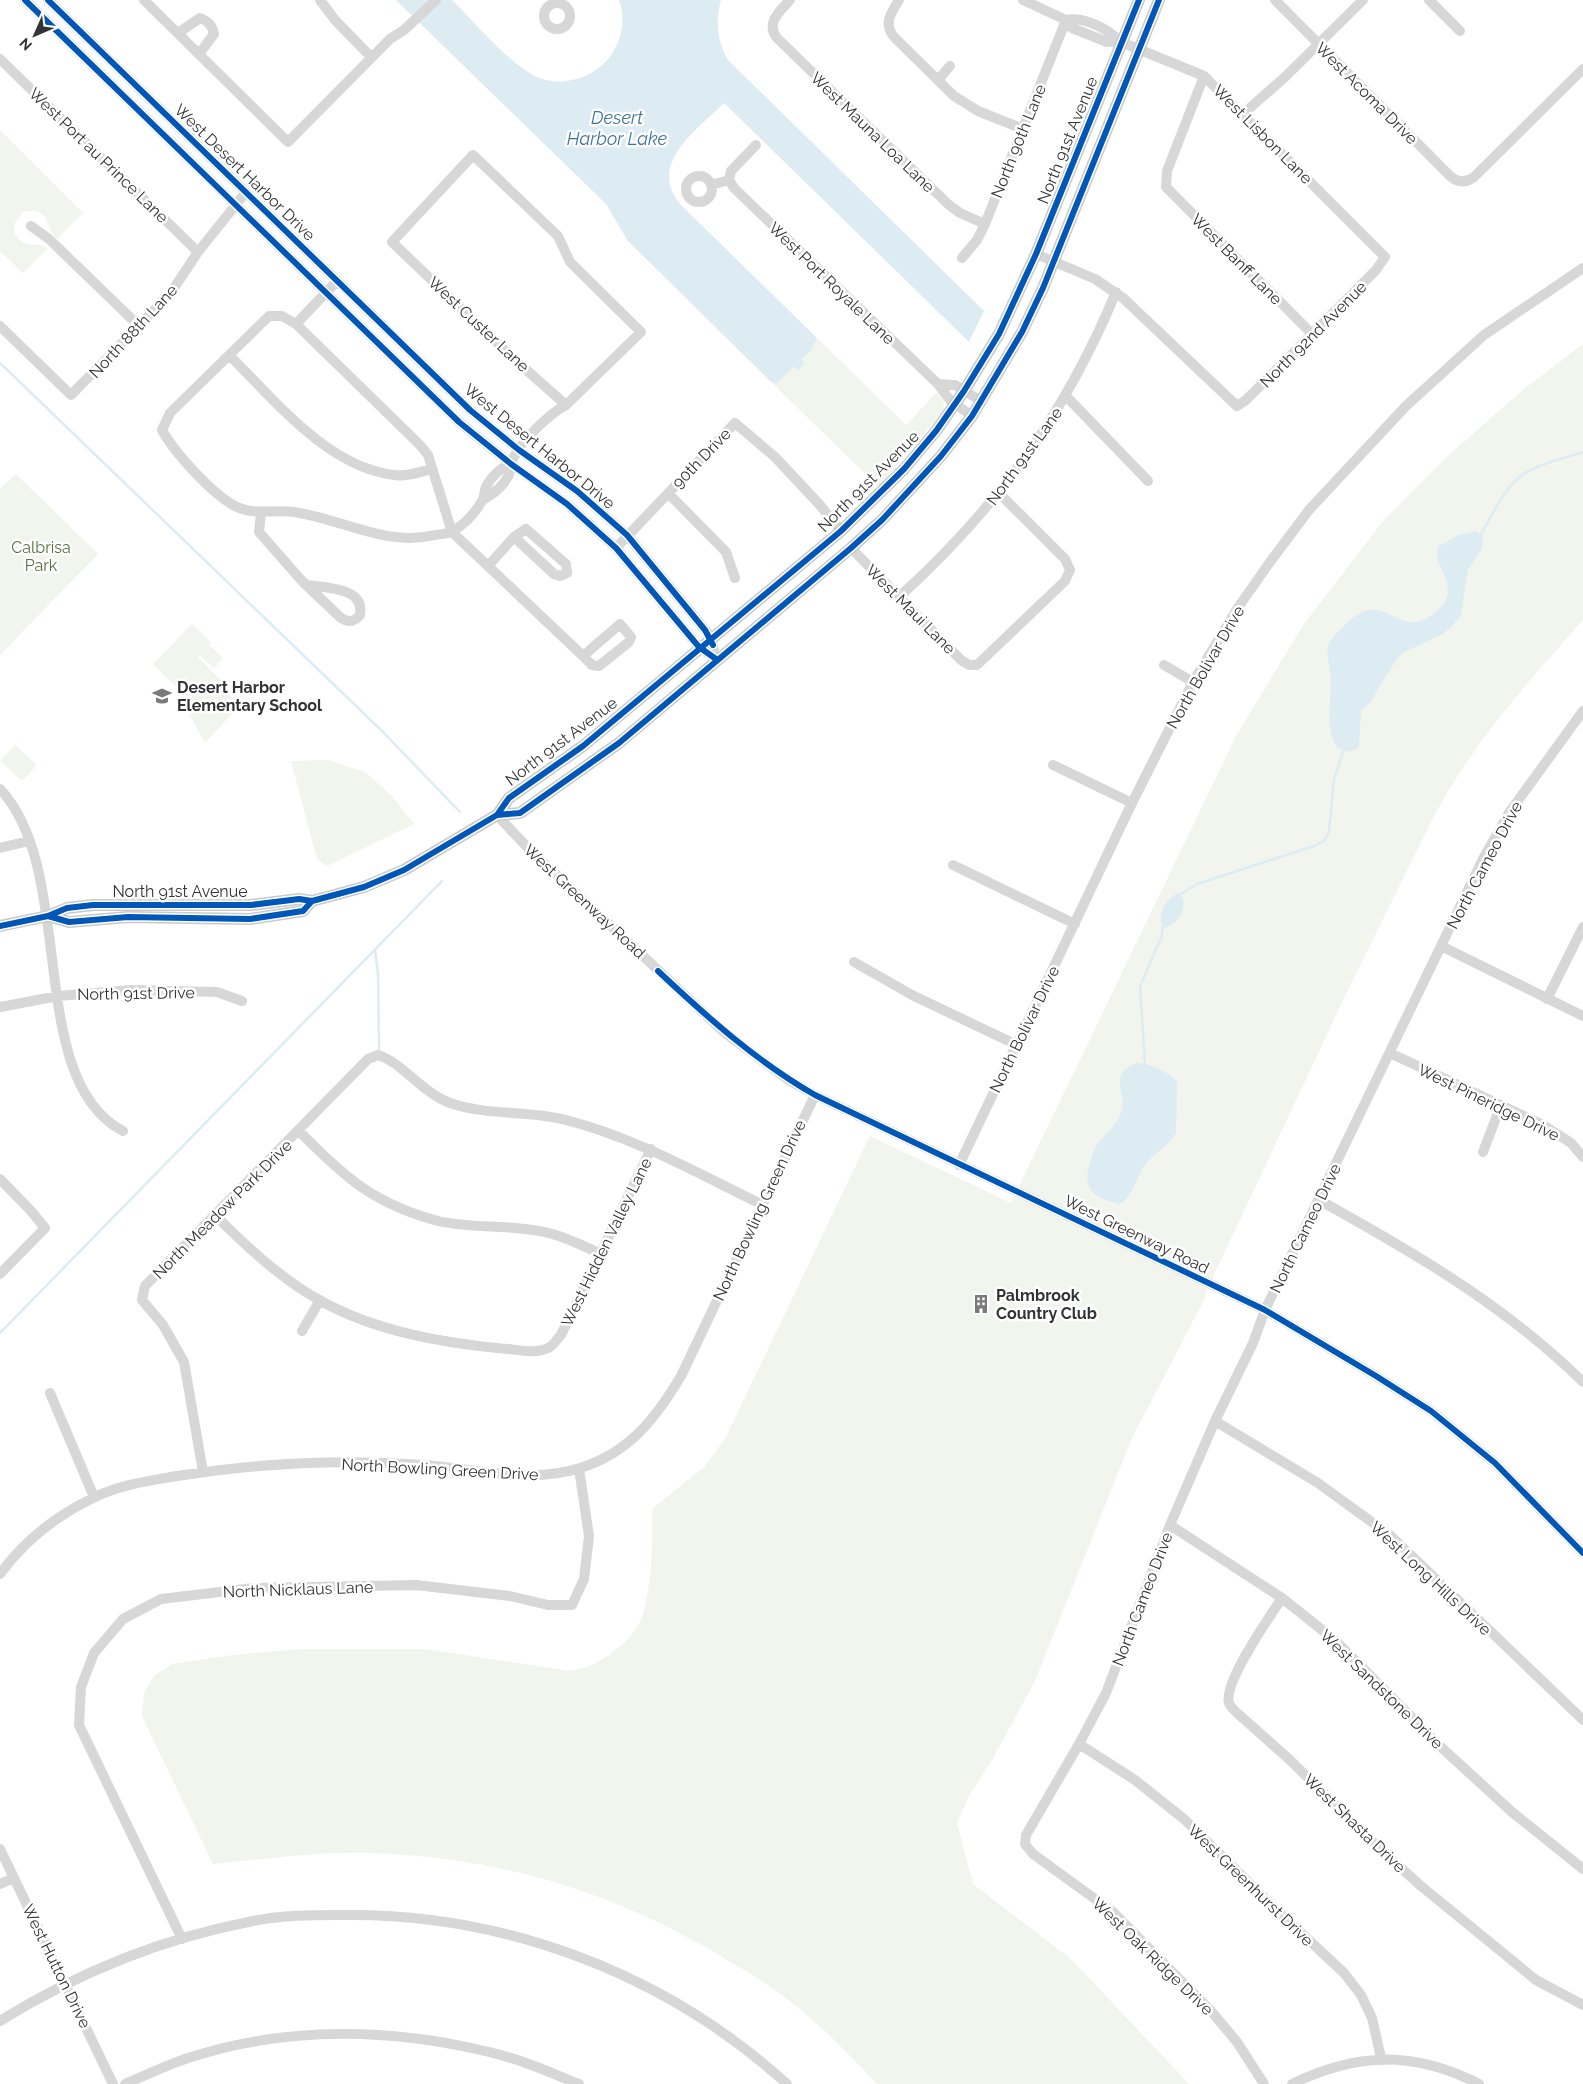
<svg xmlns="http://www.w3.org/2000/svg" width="1583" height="2084" font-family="Raleway,sans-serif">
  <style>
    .green { fill: #f1f5ed }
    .water { fill: #ddebf3 }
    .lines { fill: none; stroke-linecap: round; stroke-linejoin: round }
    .stream { stroke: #ddebf3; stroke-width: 2.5 }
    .minor { stroke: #d7d7d7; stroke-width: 10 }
    .major { stroke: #cacaca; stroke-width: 12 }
    .cycleway-casing { stroke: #fff; stroke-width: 9 }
    .cycleway { stroke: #0057b8; stroke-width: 6 }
    .labels { text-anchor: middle; stroke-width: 5; stroke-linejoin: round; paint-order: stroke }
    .street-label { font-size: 16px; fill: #333; stroke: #fff }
    .park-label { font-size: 16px; fill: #56703f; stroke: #fff }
    .poi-label { font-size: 16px; font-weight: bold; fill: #333; stroke: #fff; text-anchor: start }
    .water-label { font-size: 18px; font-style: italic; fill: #3f7597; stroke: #fff }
  </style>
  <rect width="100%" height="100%" fill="#fff"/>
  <path class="green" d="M0,130L83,213L57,239C43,224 51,207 23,212L14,224V232C25,252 33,240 48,248L23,273L0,251Z
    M817,338L906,425L937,392L944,402L943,411L879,487L771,382L777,383L794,367L797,371L805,363L802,360L809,353Z
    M1583,344V620C1526,684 1475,740 1434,816L1345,996L1205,1294L1206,1296L1132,1438L1035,1681L992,1760L970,1794L957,1823L973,1884L1071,1959L1189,2084H877C851,2056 823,2027 792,2003C774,1988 753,1975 732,1963C621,1894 502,1857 371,1853C318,1851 266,1859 213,1864L142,1716L144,1693L154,1676L172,1664L233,1655L300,1649H425L570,1671C595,1668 624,1648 638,1626C652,1601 653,1538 652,1509L704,1467L725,1439L870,1136L1011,1203L1236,736L1304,624L1384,520L1451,453L1524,389Z
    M16,474L98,554L0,655V489Z
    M192,624L211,642L209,645L223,658L214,668L199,655L198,657L224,684L222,686L239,706L205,743L189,714L196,706L153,664Z
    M15,745L37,765L22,781L0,761Z
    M328,760L365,772L392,796L414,824L327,866L317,859L291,761Z"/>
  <path class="water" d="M396,0H452C475,23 506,60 533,75C558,89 592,79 609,58C622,41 626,20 619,0H721C715,22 717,40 728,60L984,311L969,342L724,103C697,130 647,163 680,204L817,338L809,353L802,359L805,363L798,371L794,367L777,383L771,382L628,241L606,204Z
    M1476,531L1483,536L1482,549L1468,569L1461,615L1452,626L1441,635L1404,652L1396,660L1371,701L1361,711L1359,747L1350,752L1337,748C1325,729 1331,703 1331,681C1331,670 1326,658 1328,647C1329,639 1338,632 1344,626C1386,581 1397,648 1438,610C1464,586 1430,566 1438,547L1456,536Z
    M1178,893C1192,902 1177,928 1163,927C1156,915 1167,898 1178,893Z
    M1136,1063C1149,1063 1170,1072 1177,1082L1176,1133C1169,1146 1154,1153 1145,1165C1135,1178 1135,1196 1119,1204C1095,1198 1081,1190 1090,1163C1092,1156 1094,1148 1099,1142C1108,1131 1116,1126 1121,1112C1129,1091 1105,1077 1136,1063Z"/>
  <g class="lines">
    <path class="stream" d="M0,363L382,731L460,812
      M1481,534C1492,516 1500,496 1515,481C1532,464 1561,460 1583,452
      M1181,894L1197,884L1314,846L1324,841L1329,832L1334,779L1344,749
      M375,949L378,974L379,1049
      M1145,1064L1140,986L1161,938L1163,927
      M0,1333L442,881"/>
    <path class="minor" d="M25,0L459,422L511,464L567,504L616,548L699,647L716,659
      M48,0L470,410L519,450L577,491L627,535L711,637L716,659
      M144,0L288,142L390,39L404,30L436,0
      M320,0L335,20L371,57
      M790,0C780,11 765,23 777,38L948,204L960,213L985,224
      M899,0C891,13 883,23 894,37L954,96L978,111L1023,129
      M1023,0L1066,20L1072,28L1107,42H1121
      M1275,0L1450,176C1458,183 1466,183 1474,177L1583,69
      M1429,0L1460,31
      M544 16a13 13 0 1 1 26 0a13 13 0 1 1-26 0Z
      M178,33L200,18C209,22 212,25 214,34L199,54
      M0,59L198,252
      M1204,76L1167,171L1166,187L1312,334
      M938,80L950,66
      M1243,114L1285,77L1363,0
      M686 189a13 13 0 1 1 26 0a13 13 0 1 1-26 0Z
      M729,180L734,188L938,384L950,400L972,416
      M711,185L729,180L731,171L756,145
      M31,226L49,239L139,326
      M1036,254L1095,279L1123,298L1237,406L1246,400L1376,270L1385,257L1204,76L1121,42C1108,29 1084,16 1066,20
      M962,258L977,240L985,224L1066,20
      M296,324L337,281
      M0,326L71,395L170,294L198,252L246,192
      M229,355C275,400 327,467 394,475C407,477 420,472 432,469
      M938,384L955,385L981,401
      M1066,396L1148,481
      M511,464C501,467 491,477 486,487C484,491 485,497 482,501C475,513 465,524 453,531C448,534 441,534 435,535C385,547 343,519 294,512C273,509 254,516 235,506C212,494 174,452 162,430L170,413L269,316H282L296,324L420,445L428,455L452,532L583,656L592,665L599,666L629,642L631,637L620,624L583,656
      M668,493L726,552L735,578
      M484,499C494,494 507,483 510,471C511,469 510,466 511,464C517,444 549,414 566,405L641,332L570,262L558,236L473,155L392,242L513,358L566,405
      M261,513L259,532L302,581L341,618C349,623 354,622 360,615C365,587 326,588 307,585
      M616,548L735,423L775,457L819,504L841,531
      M851,548L961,660L969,665H977L1065,581L1070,570L1065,559L999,493
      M488,566L514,537L526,529L566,564L567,573L560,576L554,574L514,537
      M899,597C997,508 1065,415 1116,292
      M1164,665L1193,682
      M1053,765L1132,803
      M0,789C78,872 24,1079 123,1131
      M497,815L528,848L725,1033L790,1081L815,1095L1265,1310L1376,1376L1431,1411L1495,1463L1583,1553
      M0,848L29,841
      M953,865L1075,924
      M1441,946L1583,1016
      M854,962L912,995L1017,1045
      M1547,999L1583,927
      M0,1007L58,996L132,990L217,992L242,1001
      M1390,1053L1543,1125L1571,1143L1583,1157
      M299,1131C344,1177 374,1204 438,1221C468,1228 502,1225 533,1230C558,1233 579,1244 601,1254
      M1483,1152L1501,1105
      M959,1165L1132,803L1193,682L1237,609L1270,562L1309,510L1406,406L1484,335L1583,268
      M0,1179L31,1211L45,1228L0,1274
      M1319,1200C1413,1252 1506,1306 1583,1382
      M215,1215C247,1247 281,1279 321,1301C377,1332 444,1343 507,1349C519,1350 536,1354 548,1348C553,1346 557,1339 561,1335L651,1149
      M302,1331L320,1300
      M50,1393L94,1497
      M1215,1421L1318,1483L1391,1536L1583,1720
      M203,1472L184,1362L163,1325L142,1300L145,1286L368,1059L378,1055C403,1063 421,1092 450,1103C488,1116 528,1110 566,1120C636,1138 697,1173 761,1204
      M1170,1525L1282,1598L1336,1641L1442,1748L1512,1812L1583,1869
      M0,1574C24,1541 56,1516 93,1498C119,1485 148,1481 177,1476C259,1463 343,1459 426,1465C476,1469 531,1484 580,1468C629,1453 656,1418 681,1376L815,1095
      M1282,1598C1270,1616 1223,1683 1229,1703C1230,1706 1234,1710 1236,1712L1290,1760L1381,1850L1421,1886L1536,1980L1583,2005
      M1079,1744L1135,1780L1184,1819L1281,1914L1344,1973L1361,1995L1372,2018L1381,2058
      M0,1849L113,2084
      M0,1884L14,1878
      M182,1939L79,1725L81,1687L94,1653L123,1619L161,1599L253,1588L416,1585L510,1596L548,1605H572L584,1579L589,1536L579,1469
      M0,2021C77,1973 164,1938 253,1921C282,1915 313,1915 343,1915C506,1913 666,1974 787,2084
      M125,2084C146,2075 167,2065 188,2058C286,2026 390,2028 489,2052C520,2059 549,2072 579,2084
      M1264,2084L1237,2042L1211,2011L1113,1912L1033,1854L1025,1844L1026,1835L1079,1744L1106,1693L1170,1525L1215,1421L1253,1343L1265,1310L1484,857L1509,813L1583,711
      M1292,2084C1357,2052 1414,2051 1479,2084"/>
    <path class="major" d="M497,815L520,813L619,743L851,548L882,520L941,456L972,416L1022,332L1043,288L1159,0
      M48,916L69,922L128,917L250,919L303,911L312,901
      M0,926L48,916L67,908L93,905H251L299,899L312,901L364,887L404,870L497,815L509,798L583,746L841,531L904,469L936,431L964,391L999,334L1036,254L1139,0"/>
    <g class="cycleway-casing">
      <path id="cycleway" d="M25,0L459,422L511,464L567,504L616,548L699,647L716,659
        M48,0L470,410L519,450L577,491L627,535L705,630L713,645
        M497,815L520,813L619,743L851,548L882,520L941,456L972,416L1022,332L1043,288L1159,0
        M48,916L69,922L128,917L250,919L303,911L312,901
        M0,926L48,916L67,908L93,905H251L299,899L312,901L364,887L404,870L497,815L509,798L583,746L841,531L904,469L936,431L964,391L999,334L1036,254L1139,0
        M658,971C707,1017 756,1061 815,1095L1265,1310L1376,1376L1431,1411L1495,1463L1583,1553"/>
    </g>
    <use href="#cycleway" class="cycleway"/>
  </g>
  <defs>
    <g id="school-bare" transform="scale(1.5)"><path d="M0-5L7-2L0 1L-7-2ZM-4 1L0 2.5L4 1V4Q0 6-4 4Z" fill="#7a7a7a" stroke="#fff" stroke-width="2.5" paint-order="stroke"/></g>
    <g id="building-bare" transform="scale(1.5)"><path d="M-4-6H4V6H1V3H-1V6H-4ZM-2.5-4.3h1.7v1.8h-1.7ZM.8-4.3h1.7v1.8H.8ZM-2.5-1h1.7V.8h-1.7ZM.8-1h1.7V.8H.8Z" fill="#7a7a7a" stroke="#fff" stroke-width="2.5" paint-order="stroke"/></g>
  </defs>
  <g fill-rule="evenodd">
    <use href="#school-bare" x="162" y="696"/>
    <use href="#building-bare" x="981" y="1304"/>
  </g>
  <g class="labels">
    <g class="street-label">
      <text transform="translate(1367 93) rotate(45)" y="6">West Acoma Drive</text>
      <text transform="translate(873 132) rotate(44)" y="6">West Mauna Loa Lane</text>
      <text transform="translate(1263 134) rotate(45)" y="6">West Lisbon Lane</text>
      <text transform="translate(1067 140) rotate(-68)" y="6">North 91st Avenue</text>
      <text transform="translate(1018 141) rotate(-68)" y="6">North 90th Lane</text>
      <text transform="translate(99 155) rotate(44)" y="6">West Port au Prince Lane</text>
      <text transform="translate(245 172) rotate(44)" y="6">West Desert Harbor Drive</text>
      <text transform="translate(1237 259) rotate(45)" y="6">West Banff Lane</text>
      <text transform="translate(832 283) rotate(44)" y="6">West Port Royale Lane</text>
      <text transform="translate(479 324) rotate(43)" y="6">West Custer Lane</text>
      <text transform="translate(133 331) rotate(-47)" y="6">North 88th Lane</text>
      <text transform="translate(1313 334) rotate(-45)" y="6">North 92nd Avenue</text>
      <text transform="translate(540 446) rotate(39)" y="6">West Desert Harbor Drive</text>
      <text transform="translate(1024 456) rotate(-54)" y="6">North 91st Lane</text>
      <text transform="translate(701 458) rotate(-46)" y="6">90th Drive</text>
      <text transform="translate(868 481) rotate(-45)" y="6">North 91st Avenue</text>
      <text transform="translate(911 609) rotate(45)" y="6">West Maui Lane</text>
      <text transform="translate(1205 667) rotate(-60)" y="6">North Bolivar Drive</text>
      <text transform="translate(561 741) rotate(-37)" y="6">North 91st Avenue</text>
      <text transform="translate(1484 865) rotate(-62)" y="6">North Cameo Drive</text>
      <text x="180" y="897">North 91st Avenue</text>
      <text transform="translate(585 901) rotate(43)" y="6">West Greenway Road</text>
      <text transform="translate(136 993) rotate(-1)" y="6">North 91st Drive</text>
      <text transform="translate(1024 1029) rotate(-64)" y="6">North Bolivar Drive</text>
      <text transform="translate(1489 1102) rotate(26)" y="6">West Pineridge Drive</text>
      <text transform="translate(222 1209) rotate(-45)" y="6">North Meadow Park Drive</text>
      <text transform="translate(759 1210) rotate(-65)" y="6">North Bowling Green Drive</text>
      <text transform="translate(1305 1228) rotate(-64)" y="6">North Cameo Drive</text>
      <text transform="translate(1137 1234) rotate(26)" y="6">West Greenway Road</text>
      <text transform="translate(606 1242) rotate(-64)" y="6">West Hidden Valley Lane</text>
      <text transform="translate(440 1469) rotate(3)" y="6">North Bowling Green Drive</text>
      <text transform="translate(1431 1578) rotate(43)" y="6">West Long Hills Drive</text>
      <text transform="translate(298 1589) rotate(-2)" y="6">North Nicklaus Lane</text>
      <text transform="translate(1142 1599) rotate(-69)" y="6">North Cameo Drive</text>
      <text transform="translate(1382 1689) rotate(44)" y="6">West Sandstone Drive</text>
      <text transform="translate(1355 1823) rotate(44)" y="6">West Shasta Drive</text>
      <text transform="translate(1251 1885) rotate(44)" y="6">West Greenhurst Drive</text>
      <text transform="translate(1153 1956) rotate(44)" y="6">West Oak Ridge Drive</text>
      <text transform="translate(57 1966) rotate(64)" y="6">West Hutton Drive</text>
    </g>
    <g class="park-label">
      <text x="41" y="553">Calbrisa<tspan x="41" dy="18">Park</tspan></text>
    </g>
    <g class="poi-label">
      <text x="177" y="693">Desert Harbor<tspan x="177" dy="18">Elementary School</tspan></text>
      <text x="996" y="1301">Palmbrook<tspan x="996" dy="18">Country Club</tspan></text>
    </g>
    <g class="water-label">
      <text x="617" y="124">Desert<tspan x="617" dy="21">Harbor Lake</tspan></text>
    </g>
  </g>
  <g transform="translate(35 35) rotate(225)" stroke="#ffffff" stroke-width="4" paint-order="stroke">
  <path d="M0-4L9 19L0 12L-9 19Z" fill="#333333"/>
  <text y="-8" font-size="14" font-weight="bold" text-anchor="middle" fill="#333333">N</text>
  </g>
</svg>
